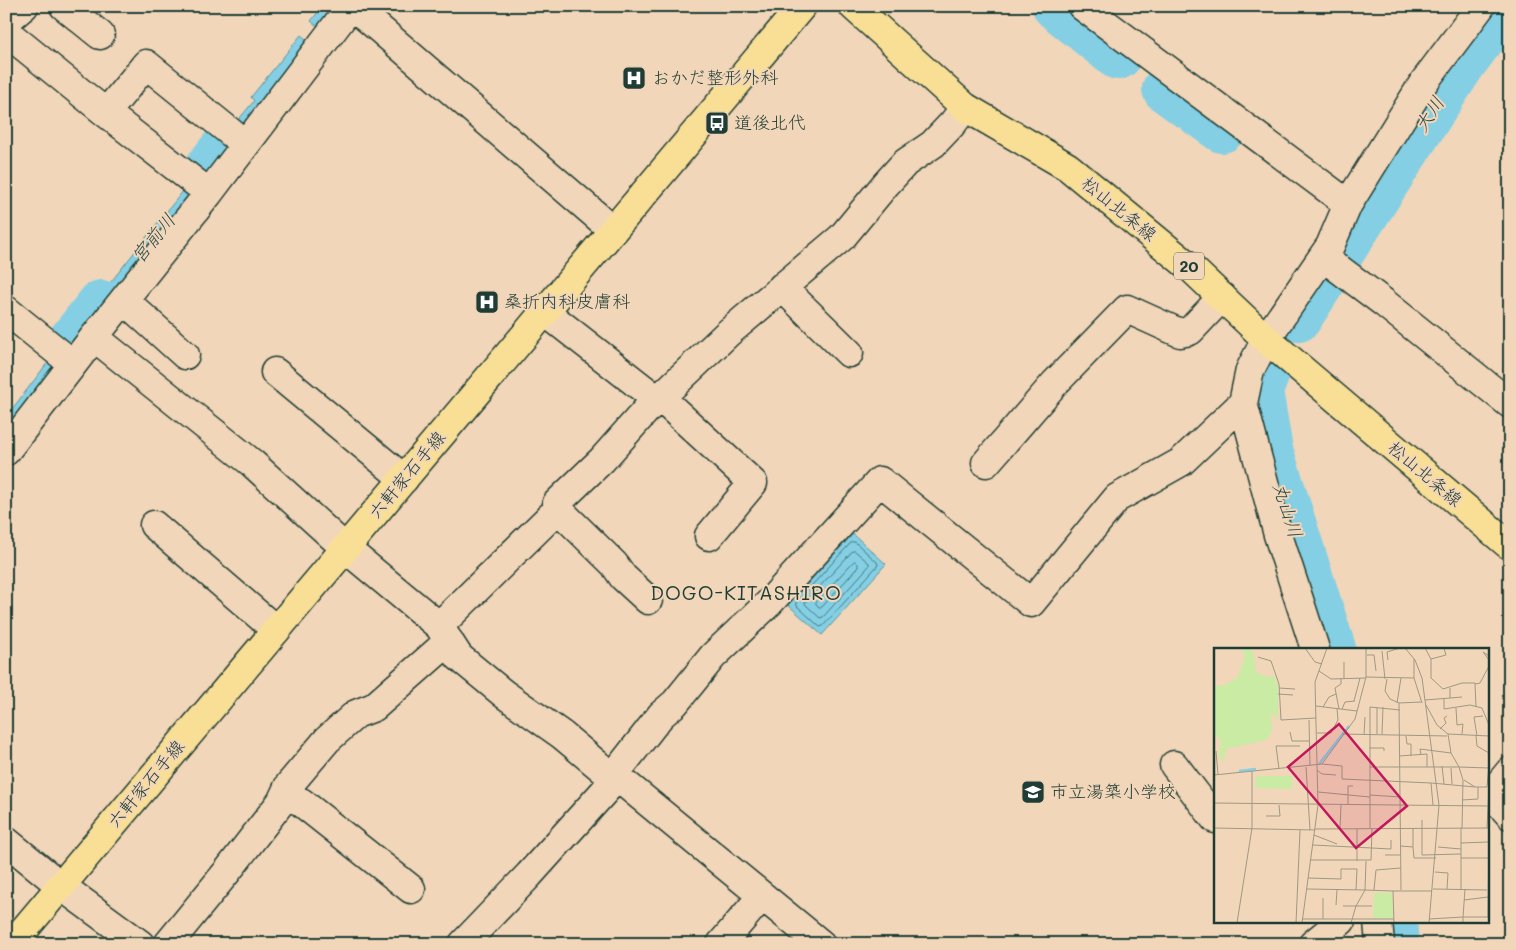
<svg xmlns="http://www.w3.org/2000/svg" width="1516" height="950" font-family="Mali,'Klee One',sans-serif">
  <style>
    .water { fill: #84cfe4; stroke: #5c959e }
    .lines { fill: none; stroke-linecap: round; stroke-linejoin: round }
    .shore { stroke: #47777a; stroke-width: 1 }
    .river { stroke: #84cfe4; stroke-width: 48 }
    .minor-casing { stroke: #1f3d34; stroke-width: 31 }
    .major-casing { stroke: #1f3d34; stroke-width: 31 }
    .minor { stroke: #f2d6b9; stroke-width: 28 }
    .major { stroke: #f9df96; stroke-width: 28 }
    .labels { text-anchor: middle; stroke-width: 4; stroke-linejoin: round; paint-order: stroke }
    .shield { fill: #f2d6b9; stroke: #5e6b5c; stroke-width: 1 }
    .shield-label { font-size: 16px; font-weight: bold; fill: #1f3d34 }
    .poi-label { font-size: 18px; fill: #1f3d34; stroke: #f2d6b9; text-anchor: start }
    .street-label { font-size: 18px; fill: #1f3d34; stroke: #f2d6b9 }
    .water-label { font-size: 19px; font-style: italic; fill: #294c46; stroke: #f2d6b9 }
    .quarter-label { font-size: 20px; letter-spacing: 1px; fill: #1f3d34; stroke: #f2d6b9 }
    .inset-river { fill: none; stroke: #84cfe4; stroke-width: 2.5 }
    .inset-road { fill: none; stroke: #9e9984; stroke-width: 1 }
    .view { fill: #c2185b; fill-opacity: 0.15; stroke: #c2185b; stroke-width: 2.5 }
    .inset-edge { fill: none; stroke: #1f3d34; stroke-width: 2.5 }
  </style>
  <rect width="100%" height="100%" fill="#f2d6b9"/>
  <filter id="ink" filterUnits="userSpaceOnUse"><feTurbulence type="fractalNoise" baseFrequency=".02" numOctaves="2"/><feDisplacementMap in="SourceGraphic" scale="10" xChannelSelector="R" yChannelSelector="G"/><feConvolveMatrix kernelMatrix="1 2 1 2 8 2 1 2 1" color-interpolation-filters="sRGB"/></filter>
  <g filter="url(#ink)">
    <path class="water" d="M323,6H342L323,31L311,21Z
      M301,35L312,44L242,132L234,125L254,101L251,97Z
      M187,186L197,194L119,291L110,283Z
      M52,357L61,364L6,435V417Z
      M853,534L886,564L822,635L788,605Z"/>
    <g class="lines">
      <path class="shore" d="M852,542H855L877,562L878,565L823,626L820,627L797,606L796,603Z
        M853,551H855L869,563V566L823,617L820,618L806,605L805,603Z
        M855,561L858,564V567L822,607H819L816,604V602L853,562Z"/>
      <path class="river" d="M1056,6L1118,56
        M1166,89L1188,105
        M1198,112L1222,129
        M203,175L230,141
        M1298,318L1461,65L1505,6
        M67,347L101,304
        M1267,370L1259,391L1269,450L1332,649
        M1393,921L1395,944"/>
      <g class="minor-casing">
        <path id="minor" d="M64,6L100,35
          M353,6L613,230
          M1082,6L1348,204
          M6,21L24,6
          M6,32L106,113L209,193
          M106,113L146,64L245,144
          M1323,257L1383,302L1510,404
          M782,287L849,353
          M124,300L185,355
          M6,310L73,364
          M544,311L650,394L664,401L753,483L709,536
          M94,337L252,463L345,548L439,626L459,657L504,694L562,735L605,771L622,781L821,944
          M275,372L404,479
          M6,451L94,337L209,193L351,6
          M986,463L1055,383L1127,309L1180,333L1190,331L1222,297
          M558,509L614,564L623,577L648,600
          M154,525L276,630
          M439,626L558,509L557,503L602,460L657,398L665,393L728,333L842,237L885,185L905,163L933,144L953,123L965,107
          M1315,649L1278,535L1243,403L1250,370L1266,339L1330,246L1348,204L1424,82L1481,6
          M1174,765L1215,819
          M1510,771L1491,794L1510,815
          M285,794L301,802L411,889
          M6,841L61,886L140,944
          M1378,921L1380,944
          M168,944L226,873L281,802L289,785L327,740L356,714L374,707L449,641
          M463,944L529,875L611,784L618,770L661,715L675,703L713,656L769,603L880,481L1031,603L1117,498L1181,462L1243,403
          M721,944L762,896
          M1313,944L1341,921"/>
      </g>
      <g class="major-casing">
        <path id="major" d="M853,6L965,107L1068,167L1192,269L1266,339L1510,546
          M12,944L802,6"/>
      </g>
      <use href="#minor" class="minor"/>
      <use href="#major" class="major"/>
    </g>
  </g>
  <defs>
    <g id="hospital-square" transform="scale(1.25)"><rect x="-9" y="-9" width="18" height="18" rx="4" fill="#1f3d34" stroke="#f2d6b9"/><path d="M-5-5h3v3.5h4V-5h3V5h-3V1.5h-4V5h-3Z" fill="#fff"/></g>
    <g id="bus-square" transform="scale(1.25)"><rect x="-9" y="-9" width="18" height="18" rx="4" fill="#1f3d34" stroke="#f2d6b9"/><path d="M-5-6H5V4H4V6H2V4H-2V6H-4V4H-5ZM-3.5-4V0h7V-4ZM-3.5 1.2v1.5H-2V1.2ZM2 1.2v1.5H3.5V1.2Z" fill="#fff"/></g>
    <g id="school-square" transform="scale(1.25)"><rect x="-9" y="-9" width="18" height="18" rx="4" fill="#1f3d34" stroke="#f2d6b9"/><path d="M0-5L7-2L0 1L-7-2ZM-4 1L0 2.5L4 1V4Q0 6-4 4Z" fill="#fff"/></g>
  </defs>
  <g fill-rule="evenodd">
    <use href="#hospital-square" x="634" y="78"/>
    <use href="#bus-square" x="717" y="123"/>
    <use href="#hospital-square" x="487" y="302"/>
    <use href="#school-square" x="1033" y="792"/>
  </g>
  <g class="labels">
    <rect class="shield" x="1174" y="252.5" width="30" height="27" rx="4"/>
    <g class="shield-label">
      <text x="1189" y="272">20</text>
    </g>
    <g class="poi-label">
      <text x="652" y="84">おかだ整形外科</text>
      <text x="734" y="129">道後北代</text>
      <text x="504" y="308">桑折内科皮膚科</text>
      <text x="1050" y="798">市立湯築小学校</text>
    </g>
    <g class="street-label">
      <text transform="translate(1119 209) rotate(39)" y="6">松山北条線</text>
      <text transform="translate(1425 474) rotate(40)" y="6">松山北条線</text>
      <text transform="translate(407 475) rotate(-50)" y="6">六軒家石手線</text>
      <text transform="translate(146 784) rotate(-50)" y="6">六軒家石手線</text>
    </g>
    <g class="water-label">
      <text transform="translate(1429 114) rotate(-57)" y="7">大川</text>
      <text transform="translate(153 238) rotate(-51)" y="7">宮前川</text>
      <text transform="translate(1288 510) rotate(72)" y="7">丸山川</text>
    </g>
    <g class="quarter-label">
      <text x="746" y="600">DOGO-KITASHIRO</text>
    </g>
  </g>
  <g transform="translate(1214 648)">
    <rect width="275" height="275" fill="#f2d6b9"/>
    <path d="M28,0H36L40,7L42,24L52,29L59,27L64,37V71L57,64L58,83L52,92L12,101L10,114L4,107L7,94L0,84V38L11,37L24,29L31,8ZM42,128H78V141L41,140ZM160,245H178L179,270H159Z" fill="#c9eba3"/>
    <path class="inset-river" d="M105,116L135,78M25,123L42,121"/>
    <path class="inset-road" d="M91,0L101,14L108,16M191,0L201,12L208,30L225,157L215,275M211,0L217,11V30L229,41L248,35H261L262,59M168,3L171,31M153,7H160L162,23M275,8L269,4L275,12M44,9L57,13L65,36L67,72L102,70M200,11V30L208,55M217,11L232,7L230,0M174,12L173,4L186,0M130,14V30M105,23L117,31L152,30M152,29L200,30M173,31L171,43L176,51L185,55L207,54M261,36L266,35L275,18M65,40L81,41M236,40V50L248,49M64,46L79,47M230,50V61L256,57L268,60L275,77M211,52L236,50M140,53L146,30M183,55L187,30M185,55L187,242M212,57L223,77L234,86L237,105M102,58L143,63M109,59L115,49L122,46M163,60V86M242,60L243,77L249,76L248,86M125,61L121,40L127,36V30M128,61L131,54L141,53M95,72L96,118M226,81L232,75L230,70L233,68M76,84L78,93H95M103,85H117L124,72L123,61M128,86L233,88M168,86L169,59M234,86L275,88M150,87L151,69M192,88L193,96H197V108M262,88L263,98L275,105M263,88L260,69L269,68M155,100H170V103M2,103L4,126M207,107L206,101L237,105L245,119L275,120M185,108L213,106V119M108,116L141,71L152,29V0M228,118L230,136M92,119L96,182M156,119H245L249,132L248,180M237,120L238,136M65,121L62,98H86M103,122L108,126L122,127M0,127L108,116L128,118V131L217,135M250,132L261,139H273L275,116M104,144L156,149M156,147L186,149M248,152L264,151V139M0,155L275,158M134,157V138H139M219,157L217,135L261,139M52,168H66L65,157M208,172V207L247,206V180M0,180L101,182M156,180V59L186,62M273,180L275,139M101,181L275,180M126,181L127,157M100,187L123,196M247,195L274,194M99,197L177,201V192M187,198L199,199V180M199,199L200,210H222M224,199L247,201M247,206V241M171,207H187M247,210H274M97,212H157L158,180M143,213V181M152,213L151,242L179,243M221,224L234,225L233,241M94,230L127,231V221H143L142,242M93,241L151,242L142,258H129M219,241L273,242M251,241L249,269H274M160,242L162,222L187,220M109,250V271M250,252L274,249M122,257L123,242M274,269L275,180M88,271H180M215,271L249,269V275M23,275L38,180V123M82,275L86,182M88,275L104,157L101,34L113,0M137,275L142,258H158M180,275L179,243H218"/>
    <path class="view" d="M125,76L193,158L142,200L74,119Z"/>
    <rect width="275" height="275" class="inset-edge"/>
  </g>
  <rect width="1516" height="950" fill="none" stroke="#f2d6b9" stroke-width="25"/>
  <rect x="12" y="12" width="1491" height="925" fill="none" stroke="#1f3d34" stroke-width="2" filter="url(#ink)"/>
</svg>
